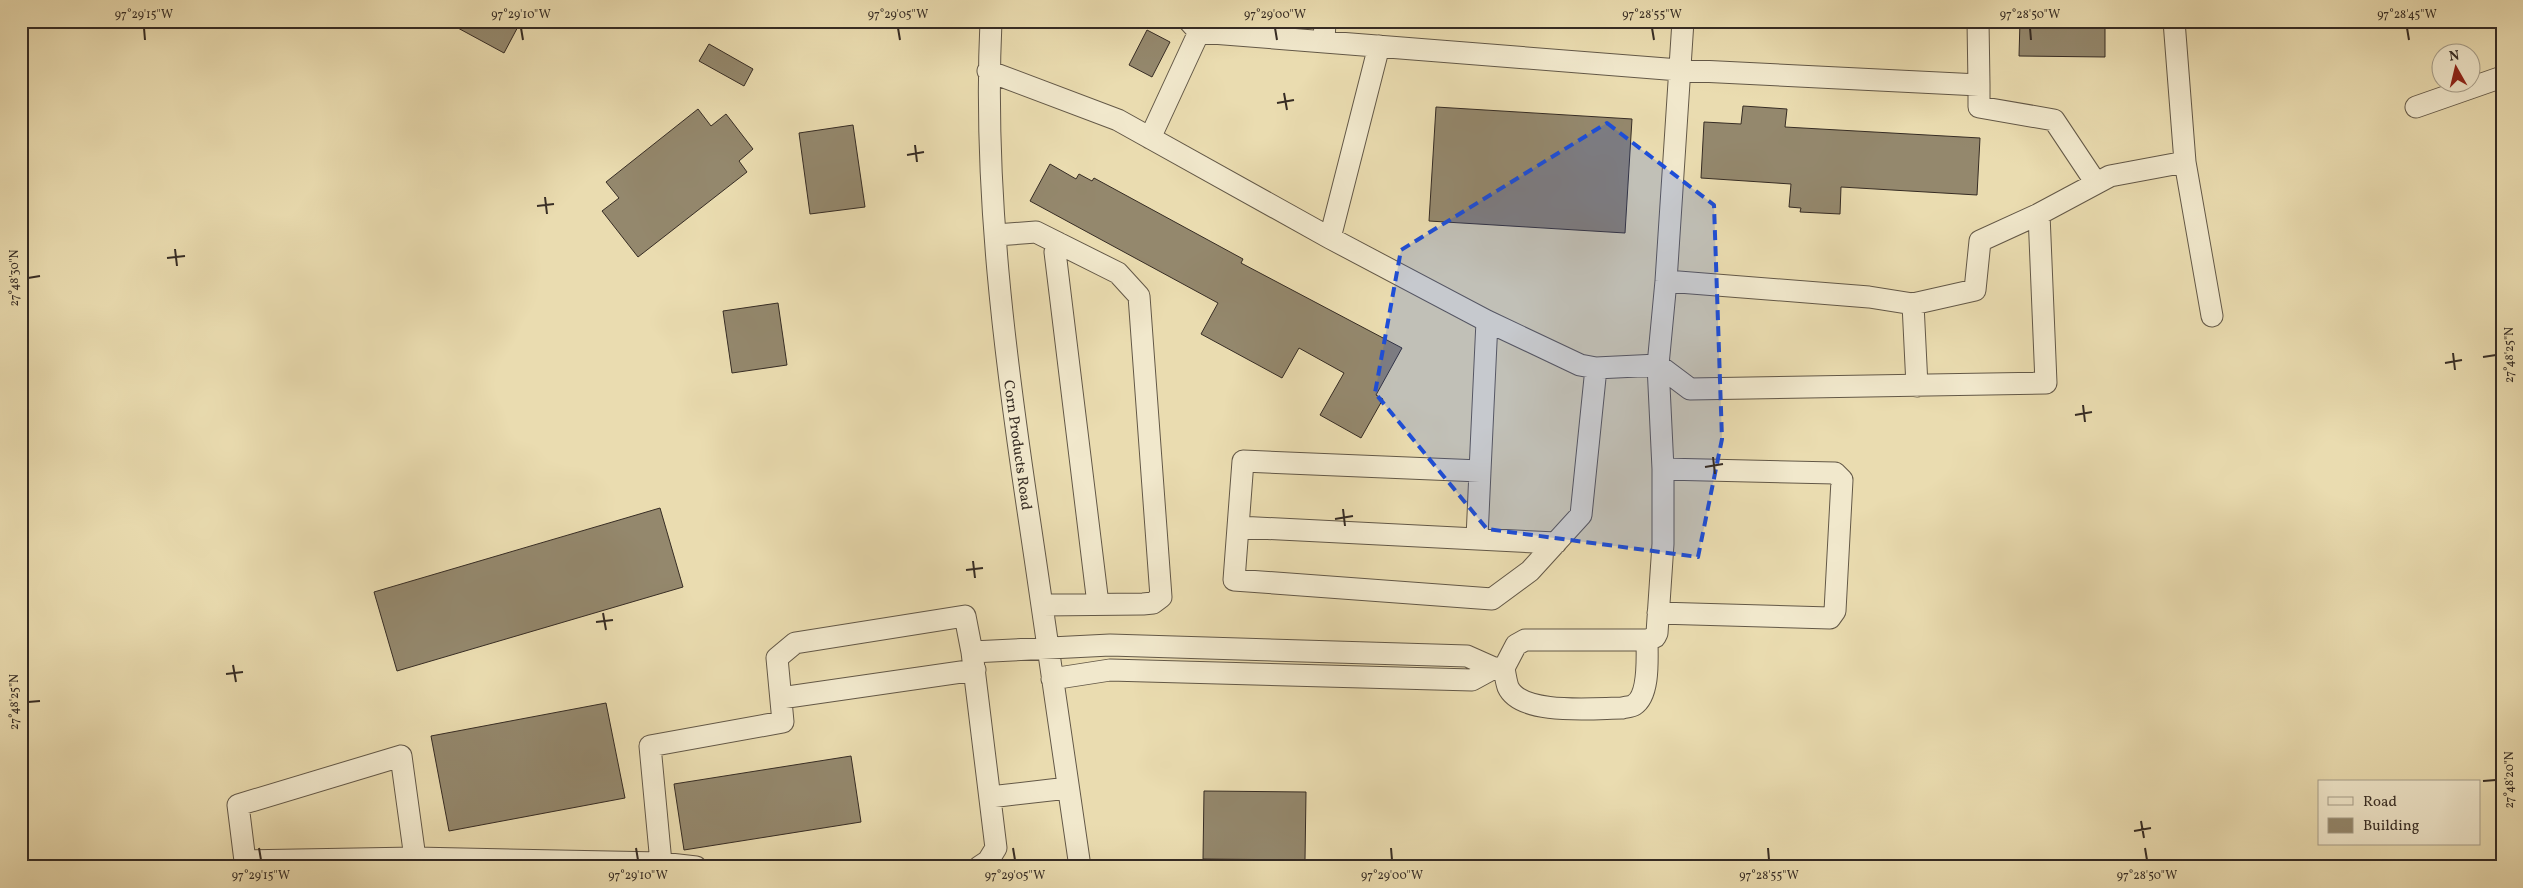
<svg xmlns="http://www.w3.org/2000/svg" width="2523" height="888" font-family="Vollkorn,serif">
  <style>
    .building { fill: #94886d; stroke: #362c24 }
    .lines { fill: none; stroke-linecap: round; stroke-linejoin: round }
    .minor-casing { stroke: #635847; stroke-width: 23 }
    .minor { stroke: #f1e8cc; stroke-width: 21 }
    .marked { fill: #1d4ed8; fill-opacity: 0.2; stroke: #1d4ed8; stroke-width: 4; stroke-dasharray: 10 6; stroke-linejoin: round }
    .ticks { fill: none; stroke: #362c24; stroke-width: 2 }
    .labels { text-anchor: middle; stroke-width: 4; stroke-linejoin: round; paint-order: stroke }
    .street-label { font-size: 15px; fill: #362c24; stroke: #f1e8cc }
    .neatline { fill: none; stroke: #362c24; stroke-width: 2 }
    .ticks-label { font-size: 12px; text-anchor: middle; fill: #362c24 }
  </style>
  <rect width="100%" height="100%" fill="#eadcb0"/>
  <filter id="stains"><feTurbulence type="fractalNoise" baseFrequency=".004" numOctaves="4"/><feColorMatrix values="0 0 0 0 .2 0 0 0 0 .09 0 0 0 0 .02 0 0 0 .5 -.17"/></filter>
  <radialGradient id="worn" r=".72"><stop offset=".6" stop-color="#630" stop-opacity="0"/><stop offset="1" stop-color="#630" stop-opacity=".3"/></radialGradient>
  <path class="building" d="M445,21H521L504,53Z
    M2020,21H2105V57L2019,56Z
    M1147,30L1170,42L1152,77L1129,65Z
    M709,44L753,69L744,86L699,61Z
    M1743,106L1787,109L1785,127L1980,138L1977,195L1841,187L1840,214L1800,212L1801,208L1789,207L1791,184L1701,178L1704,122L1741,124Z
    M1436,107L1632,119L1625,233L1429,221Z
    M698,109L711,126L726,114L753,149L739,161L747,172L638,257L602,211L619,198L606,182Z
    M853,125L865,207L810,214L799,133Z
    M1050,164L1076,179L1079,174L1092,181L1094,178L1243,259L1241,263L1402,348L1376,395L1383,399L1361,438L1320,415L1344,373L1299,348L1282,378L1201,334L1218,303L1030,201Z
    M778,303L787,365L732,373L723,311Z
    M660,508L683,587L397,671L374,592Z
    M606,703L625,798L449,831L431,736Z
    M851,756L861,822L684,850L674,784Z
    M1204,791L1306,792L1305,860L1203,859Z"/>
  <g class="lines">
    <g class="minor-casing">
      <path id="minor" d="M991,21C983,189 1005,358 1030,524C1047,638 1063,752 1080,867
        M1189,21L1199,32L1679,70L1979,85L1978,21
        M1324,42L1325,21
        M988,71L1118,120L1330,238L1487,321L1580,365L1596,368L1658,365L1666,281L1683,21
        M1979,85V107L2054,120L2096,183
        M2416,107L2502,77
        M1150,138L1199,32
        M2185,162L2212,316
        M996,235L1036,232L1118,273L1139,296L1161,597L1153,603L1143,604L1042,605
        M1330,238L1379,46
        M1058,243L1055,252L1098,604
        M1666,281L1869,297L1913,304L1917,386
        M1913,304L1975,290L1980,241L2039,214
        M1487,321L1480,471L1243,461L1234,580L1492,599L1530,571L1581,515L1596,368
        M1658,365L1690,389L2046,383L2039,214L2110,176L2185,162L2174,21
        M1658,365L1663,469
        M1238,527L1556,543
        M1477,538L1480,471
        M1504,668C1505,674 1506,681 1508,687C1521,716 1595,708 1622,708C1625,707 1631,707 1634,705C1650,695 1647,657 1647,640
        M1052,679L1110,670L1472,680L1494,668H1504L1516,645L1525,640H1647L1655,637L1657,633L1663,544V469L1835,473L1842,480L1835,611L1830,618L1658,613
        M781,698L975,670
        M990,797L1068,788
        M415,858L401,756L238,805L245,861L415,858L661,863L696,867
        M661,863L650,746L783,722L777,658L795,643L965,616L972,652
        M979,867L988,861L996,848L972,652L1110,645L1467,656L1494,668"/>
    </g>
    <use href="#minor" class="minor"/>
  </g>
  <path class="marked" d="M1607,123L1714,205L1722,439L1698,557L1487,529L1375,393L1401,250Z"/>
  <path class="ticks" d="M144,28L145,40M521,28L523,40M898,28L900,40M1275,28L1277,40M1652,28L1654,40M2030,28L2031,40M2407,28L2409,40M1284,93L1287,110M1277,103L1294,100M915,145L917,162M907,155L924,152M545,197L547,214M537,206L554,204M175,249L177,266M167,258L185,256M28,278L40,276M2453,353L2455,370M2483,357L2496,355M2445,363L2462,360M2083,405L2085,422M2075,415L2092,412M1713,457L1715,474M1705,467L1723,464M1343,509L1345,526M1335,519L1353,516M973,561L975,578M966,570L983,568M603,613L606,630M596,622L613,620M233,665L236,682M226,674L243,672M28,702L40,701M2483,781L2496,780M2141,821L2144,838M2134,831L2151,828M259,848L261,860M636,848L638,860M1013,848L1015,860M1391,848L1392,860M1768,848L1769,860M2145,848L2147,860"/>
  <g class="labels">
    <g class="street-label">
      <text transform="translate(1018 445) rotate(82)" y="5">Corn Products Road</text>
    </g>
  </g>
  <rect width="2523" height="888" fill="none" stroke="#eadcb0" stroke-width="55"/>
  <rect x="2318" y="780" width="162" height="65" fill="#f1e8cc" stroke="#a69d89"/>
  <rect x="2328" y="797" width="25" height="8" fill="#f1e8cc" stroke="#a69d89"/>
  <text x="2363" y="806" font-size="15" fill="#362c24">Road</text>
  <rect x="2328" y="818" width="25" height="15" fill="#94886d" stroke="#a69d89"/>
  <text x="2363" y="830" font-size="15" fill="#362c24">Building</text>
  <g transform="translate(2456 68) rotate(352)"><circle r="24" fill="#f1e8cc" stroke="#a69d89"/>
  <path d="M0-4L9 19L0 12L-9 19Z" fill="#8f2418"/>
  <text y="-8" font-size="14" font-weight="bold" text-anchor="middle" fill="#362c24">N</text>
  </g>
  <rect x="28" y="28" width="2468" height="832" class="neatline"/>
  <g class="ticks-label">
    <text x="144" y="18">97°29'15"W</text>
    <text x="521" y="18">97°29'10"W</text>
    <text x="898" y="18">97°29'05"W</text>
    <text x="1275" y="18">97°29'00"W</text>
    <text x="1652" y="18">97°28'55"W</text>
    <text x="2030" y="18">97°28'50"W</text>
    <text x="2407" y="18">97°28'45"W</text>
    <text transform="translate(14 278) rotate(-90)" y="4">27°48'30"N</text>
    <text transform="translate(2509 355) rotate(-90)" y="4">27°48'25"N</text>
    <text transform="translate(14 702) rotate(-90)" y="4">27°48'25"N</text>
    <text transform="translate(2509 780) rotate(-90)" y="4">27°48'20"N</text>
    <text x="261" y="879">97°29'15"W</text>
    <text x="638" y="879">97°29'10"W</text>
    <text x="1015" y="879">97°29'05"W</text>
    <text x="1392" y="879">97°29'00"W</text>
    <text x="1769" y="879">97°28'55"W</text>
    <text x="2147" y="879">97°28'50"W</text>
  </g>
  <rect width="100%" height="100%" filter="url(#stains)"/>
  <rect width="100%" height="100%" fill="url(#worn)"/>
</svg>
